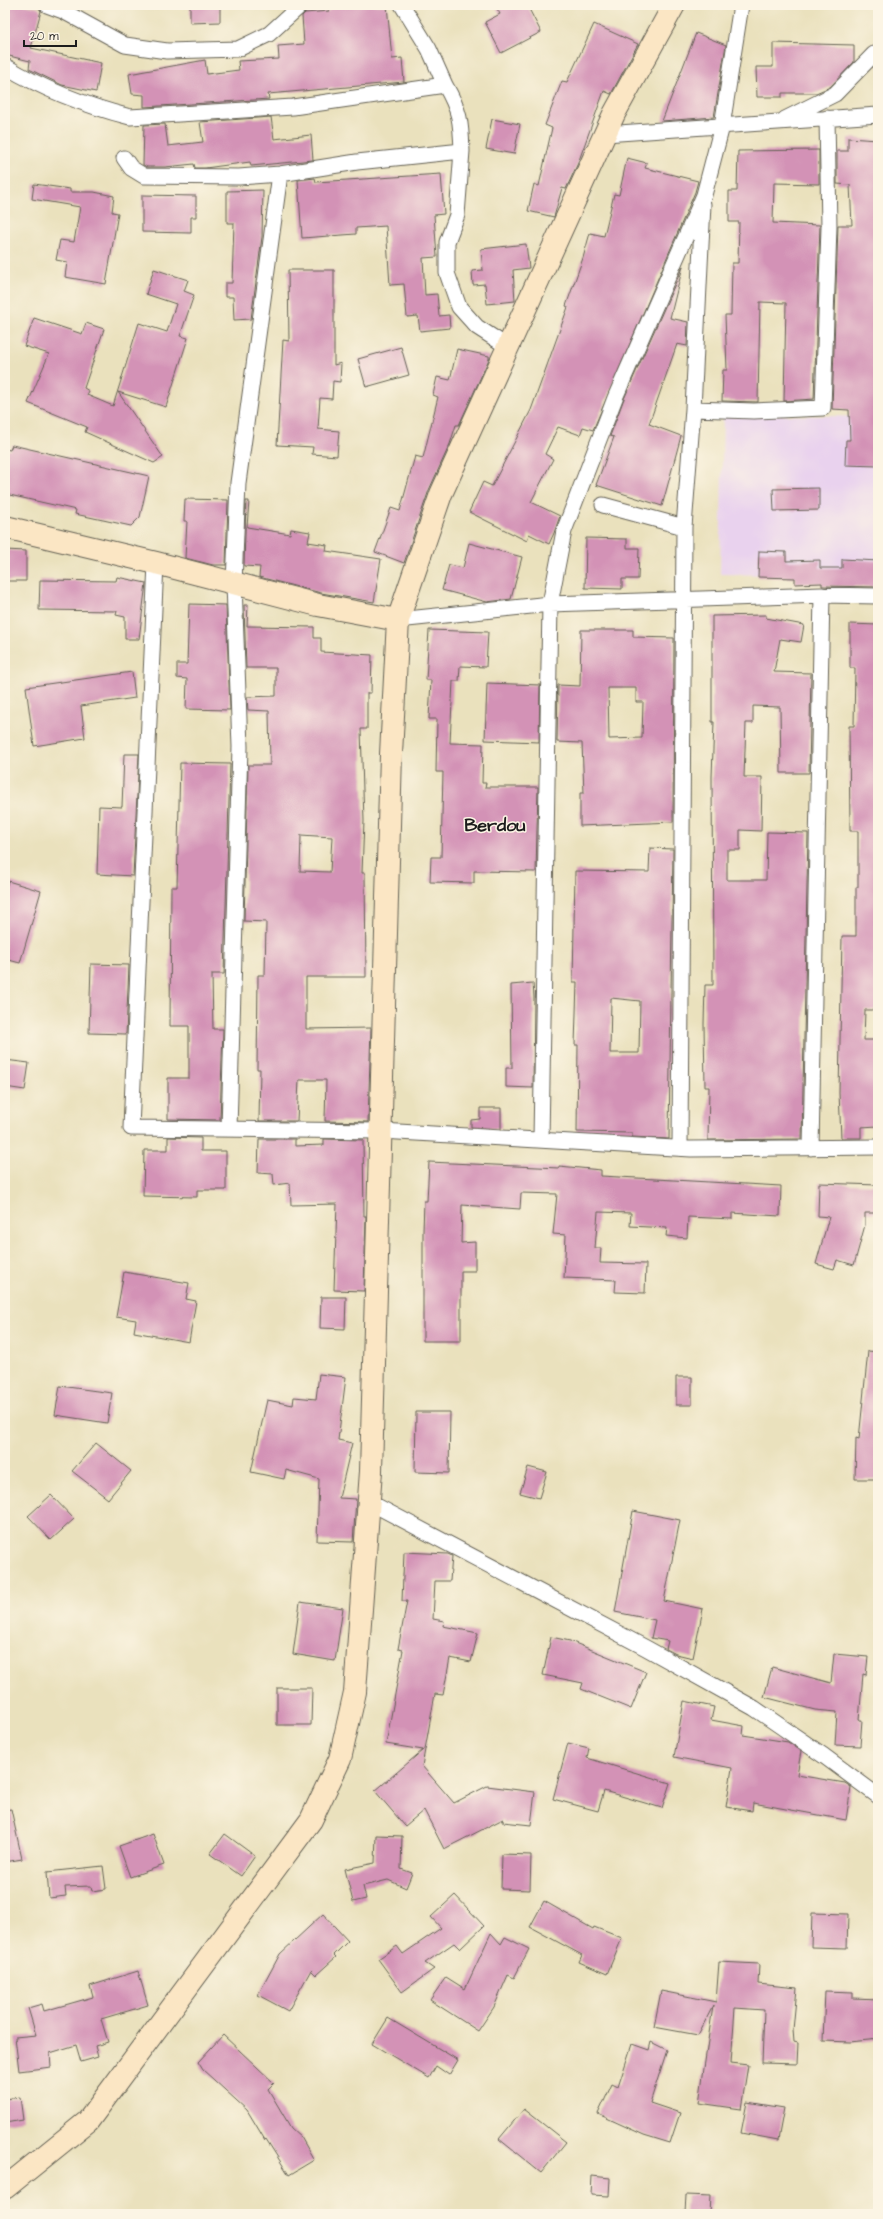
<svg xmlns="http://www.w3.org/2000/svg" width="883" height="2219" font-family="'Architects Daughter',sans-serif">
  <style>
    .built { fill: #e9d2ee }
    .building { fill: #d392b6; fill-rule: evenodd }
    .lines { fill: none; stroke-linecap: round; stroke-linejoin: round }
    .street-casing { stroke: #646154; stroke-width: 17 }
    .secondary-casing { stroke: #646154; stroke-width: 24 }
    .street { stroke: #fff; stroke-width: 15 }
    .secondary { stroke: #fbe6c4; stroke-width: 22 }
    .labels { text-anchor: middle; stroke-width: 3; stroke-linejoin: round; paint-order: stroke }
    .district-label { font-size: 18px; font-weight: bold; fill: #1c1c1c; stroke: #fcf5e5 }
  </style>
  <rect width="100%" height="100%" fill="#fcf5e5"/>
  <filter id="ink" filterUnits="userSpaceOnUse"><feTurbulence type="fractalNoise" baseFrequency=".025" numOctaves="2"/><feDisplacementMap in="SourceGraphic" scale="8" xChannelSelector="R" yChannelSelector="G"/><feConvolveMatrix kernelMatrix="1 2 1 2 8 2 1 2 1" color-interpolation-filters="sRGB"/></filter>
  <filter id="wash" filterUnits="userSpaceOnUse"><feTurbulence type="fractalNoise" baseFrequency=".012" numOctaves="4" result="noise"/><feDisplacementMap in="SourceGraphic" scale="16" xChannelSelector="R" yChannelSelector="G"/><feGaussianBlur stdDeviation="0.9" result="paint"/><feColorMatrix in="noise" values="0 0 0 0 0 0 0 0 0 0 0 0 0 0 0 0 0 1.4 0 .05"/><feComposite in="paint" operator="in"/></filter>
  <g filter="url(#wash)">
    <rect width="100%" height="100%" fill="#eae1bd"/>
    <path class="built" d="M723,414L878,417V577L720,574Z"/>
    <g id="blocks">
      <path class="building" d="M5,5H27L39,8L41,11L31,48L101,63L96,92L62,85L29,69L30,61L5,55Z
        M190,5H220V22L190,23Z
        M328,5H387L392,59L402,58L404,82L268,94L269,99L144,107V95L132,94L129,74L205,60L207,74L239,70L238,61L279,59L278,46L304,44L302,16L305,13L329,11Z
        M495,5H527L541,32L501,53L485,22L500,14Z
        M594,24L638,44L611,94L604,91L578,163L566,189L562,188L554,217L528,211L534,184L539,186L552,128L545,125L562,81L567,82Z
        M696,33L726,45L714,117L662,121Z
        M773,43L854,45V62L830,87L816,93H782V97H757L756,67H773Z
        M271,117L274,139L311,135L313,160L251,166L250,162L205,168H195L194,164L165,167H147L143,165L144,125L165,124L168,146L203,142L200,122Z
        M492,119L520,124L514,154L486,149Z
        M848,138L878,140V466L845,465L846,440H850L849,410L832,409L838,225H852L850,185L837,184V151H848Z
        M819,150V184L774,183L773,223L820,225L814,399L784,401L786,303L760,302L758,402L722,401L723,370H727L725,315H731L732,263H738L739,222H729V191H737L738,151Z
        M627,158L647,163L645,168L698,181L695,192L593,430L583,427L580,435L558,427L545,454L553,459L531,502L560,516L554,533L549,544L529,534L527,541L469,512L483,482L492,486L531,410L568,307L566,306L583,258L590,233L604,236L614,194L619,195Z
        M441,174L444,214L434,215L437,257L423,258L425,295L437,294L439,316L449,315L450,328L420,331L418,316L407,317L404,284L390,285L386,226L356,228V234L302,238L298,180L315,178L316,182Z
        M34,184L70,189V192H94L114,196L112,212L118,213L106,284L65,277L67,262L56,260L60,240L74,242L80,207L32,199Z
        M263,190L262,237L251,319L234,320L233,297H225V283H232L234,223H227V191Z
        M142,195L196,196V217H191V233L142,232Z
        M526,244L529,268L513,270L515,301L487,304L485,284L473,285L472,271L483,270L481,249Z
        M683,266L670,318L688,322L687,346L677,344L649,424L681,436L662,506L596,485L614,437L610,436L623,401Z
        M154,269L188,280L184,291L194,295L180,336L188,338L166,407L118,392L163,457L154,463L85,432L87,427L28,403L49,354L24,346L34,318L82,334L86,323L104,329L84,388L89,391L87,395L113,406L139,323L167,332L176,304L146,294Z
        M288,270H334V365L341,363L340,382L333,381L332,399L320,398L318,429L339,431L337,456L312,454L313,447L277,445L283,340L289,341Z
        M401,347L409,375L366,387L358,359Z
        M457,349L489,356V359L459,425H456L450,444L429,490L404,563L375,552L391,508L400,511L415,456L423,458L438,397L433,395L437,377L450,380Z
        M12,445L149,476L140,517L131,526L75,514L76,510L5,494V449L10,450Z
        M819,488V510L774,511L773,489Z
        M185,499L228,500L226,565H213L185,558L187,521H184Z
        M246,501H249L247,527L290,534L291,529L310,532L308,542L327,545L326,551L381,559L374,602L321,593L259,577L260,567L244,566Z
        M586,538L627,539V548H639L638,579H622V589L585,588Z
        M469,543L522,557L511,599L487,602L442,590L449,565L463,568Z
        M5,550L26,551V581H5Z
        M759,551L786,552V561L820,560V568H842V559L878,561V587L822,586V583L795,584V578L758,577Z
        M117,577L146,583L139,639H125V617L116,615L117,611L39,610L40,580L116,581Z
        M189,604L226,605L230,710L186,709L187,679L177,678V664H187Z
        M244,605H248L247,626L314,627V638H321V652L372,655L371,693H367V729H361L364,821L362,873H365L366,977H306V1029L371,1028L368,1122L325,1121L326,1080H299L297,1121H259L260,1069H257L258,975H265L266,922L244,921L248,765H270L269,711L248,710L247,697L276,696V668H246ZM301,835L332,837L330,872L300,871Z
        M766,615V618L804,625L801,642L780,639L774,672L811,673L809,773H781L780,707L753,706V723H746L744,777H762L761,831L740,830V850H727V880H766L767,832L808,833L802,1139L708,1140L709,1087H705L704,1024L705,985H713L712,777L714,722H712V616Z
        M850,624L878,625V1010H865L864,1040H878V1126L861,1127V1138H841L839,1093L842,936H856V887H858V831H850L849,726H854L855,668H850Z
        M429,630L488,632L486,667L460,666L459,681H453L450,743L483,744L482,783H486L485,787H538L536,872L474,871V883L430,882L431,857H441L443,772H436L437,719H429L431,680H426Z
        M581,630H633V637L674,638L673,822L580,826V793H584L582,743L557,742L558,685L580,686ZM608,688H636V702H643L642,738L609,739Z
        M132,672L135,698L81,706L85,738L34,746L26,687Z
        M487,683L540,685L539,742L485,740Z
        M124,754H139L133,876L97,874L99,806L122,807Z
        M180,763L230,764L224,974H212L213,1029H223L220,1120L168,1119V1078H189V1026H170L171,887H177Z
        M650,848L673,849L669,1139L632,1137V1133L577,1132L578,1045H575L577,982H573L575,871L649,872ZM611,998L640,1001L639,1053H610Z
        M8,881L41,891L20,963L5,959V891Z
        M91,964L129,965L126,1034L89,1033Z
        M533,983L534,998L533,1088L506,1087V1068H512L511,985Z
        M5,1060L29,1063L25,1090L5,1087Z
        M480,1108H501V1129L471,1127V1120L480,1119Z
        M168,1137L201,1138V1151H226V1190H197V1197L143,1196L144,1150H168Z
        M259,1139H295V1146L324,1145V1139L363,1140L364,1216H366L364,1291L334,1290L337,1204L291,1205L290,1183L274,1185L273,1174L258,1173Z
        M429,1162L559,1168V1166L601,1170V1176L781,1186L780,1216L732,1213V1219L688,1217L687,1238L666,1236L667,1228L630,1226L631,1213L598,1212L595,1248H601L600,1263L646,1264L645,1293L615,1292L616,1280L564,1278L566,1235L553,1234L557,1194L521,1193L520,1209L462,1205L461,1243L475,1242V1271H461V1341H423V1232L424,1201H427Z
        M819,1183L878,1185V1213H865V1225L854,1265L837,1260L834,1269L816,1264L829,1217L818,1216Z
        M124,1272L189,1283L186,1299L196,1301L189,1342L134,1332L136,1320L116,1317Z
        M321,1297H346L345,1329L320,1328Z
        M868,1351L878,1352V1479H855L856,1438L859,1439Z
        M319,1374L346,1377L338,1440L352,1443L339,1498L356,1499L353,1542L317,1541L319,1479L286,1470L284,1479L251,1472L267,1400L293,1405L294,1397L316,1399Z
        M676,1377H692V1405H676Z
        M60,1386L112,1393L107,1423L55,1415Z
        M416,1412H450L449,1473L415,1472Z
        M96,1443L131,1471L108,1499L72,1471Z
        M528,1467L547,1472L539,1498L520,1493Z
        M51,1495L74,1519L51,1540L28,1516Z
        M633,1511L680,1520L664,1601L703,1609L693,1658L676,1654L666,1649L668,1641L651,1638L655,1620L615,1612Z
        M404,1552L448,1554L452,1556L450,1581H435L433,1619L444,1621L443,1626L478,1633L471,1662L450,1658L443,1695L435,1694L422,1766L454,1803L487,1786L535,1792L531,1825L503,1822V1819L444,1849L424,1810L405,1826L375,1791L423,1750L386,1744L403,1650L398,1649L407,1601H402Z
        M300,1602L343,1608L335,1661L293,1654Z
        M551,1637L570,1641L646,1672L631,1709L581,1689L583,1683L543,1675Z
        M834,1654L868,1657L866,1675L863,1674L859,1720H862L860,1746L835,1745L837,1712L815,1710L764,1697L772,1667L831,1683Z
        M277,1688H312L311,1725H277Z
        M684,1701L714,1707L711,1720L744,1726L743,1735L788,1742L801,1751L797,1775L845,1783L851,1787L846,1820L753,1803L752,1811L726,1807L732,1768L674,1757Z
        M568,1743L589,1748L587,1758L670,1783L662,1808L604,1791L598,1811L553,1799Z
        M11,1809L22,1859L5,1862V1810Z
        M153,1834L164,1865L130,1877L119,1846Z
        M225,1834L255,1856L241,1876L210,1854Z
        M376,1835L402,1836L401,1869L412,1873L406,1888L388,1880L363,1886L366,1899L353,1902L345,1869L375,1863Z
        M502,1854L531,1855L530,1890L501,1889Z
        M103,1866L106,1889L92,1891L91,1886L65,1887L66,1896L49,1898L47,1872Z
        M455,1895L484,1926L460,1949L454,1943L425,1963L434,1969L402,1992L378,1959L397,1946L403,1954L441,1928L431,1917Z
        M544,1901L593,1929L594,1927L622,1938L607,1974L579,1962L582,1955L530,1927Z
        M812,1913L848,1914L847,1948L811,1947Z
        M323,1914L348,1941L334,1955L336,1957L316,1975L311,1970L288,2011L258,1995L280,1954Z
        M491,1933L501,1944L505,1937L529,1949L514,1978L508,1975L494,2007L478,2031L430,2000L446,1977L465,1989Z
        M719,1962L759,1964L758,1984L797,1988L793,2030L794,2042L798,2043L797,2064L762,2063L764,2010L735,2008L731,2063L748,2065L741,2109L699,2103L713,2006L698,2035L654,2027L661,1991L716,2002Z
        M138,1971L148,2005L101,2019L108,2042L95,2046L98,2057L81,2062L76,2045L50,2053L51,2067L19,2071L15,2037L36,2035L28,2008L42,2004L44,2011L93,1997L90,1986Z
        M825,1991L853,1992V1998L878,1999V2039L850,2042L823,2041Z
        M388,2018L458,2060L449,2075L436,2066L429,2078L372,2044Z
        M223,2035L274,2083L268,2089L291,2128L301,2137L314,2160L289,2175L266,2139L265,2140L247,2110L203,2070L198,2062Z
        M651,2042L667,2050L650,2103L680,2113L670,2143L644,2135L598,2114L612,2084L618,2087L632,2044L649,2050Z
        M20,2097L23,2120L5,2123V2099Z
        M747,2102L784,2108L778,2140L741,2133Z
        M524,2109L566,2142L541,2173L499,2139Z
        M592,2176L610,2178L609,2196L591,2195Z
        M686,2195L711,2196L710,2214H685Z"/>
    </g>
  </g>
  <g filter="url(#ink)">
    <use href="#blocks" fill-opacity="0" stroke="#646154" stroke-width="1"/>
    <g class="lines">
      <g class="street-casing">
        <path id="street" d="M47,5L63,11L125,45L167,51L238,49L269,34L301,5
          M402,5L429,49L445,85
          M5,66C43,89 87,106 130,117L293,107L445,85C460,111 461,121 462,151L357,162L280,174L239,177L144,176L131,168L124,158
          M785,119L835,94L874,54
          M605,134L878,115
          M462,151L457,215L447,242V273L459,307L477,327L508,347
          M693,409L754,411L823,408L829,227L827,118
          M603,505L684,527
          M156,563L131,1128L381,1131L691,1149L878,1147
          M398,620L550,604L822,595L878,596
          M229,1129L240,747L234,584L238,483L280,174
          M541,1140L550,604L564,531L615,398L704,195L722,126L741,5
          M680,1148L684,527L693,409L703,204
          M811,1148L822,595
          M369,1502L646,1648L754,1708L824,1756L878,1796"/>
      </g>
      <g class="secondary-casing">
        <path id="secondary" d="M5,527L156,563L318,605L398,620
          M5,2188L88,2121L311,1820L340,1759L355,1692L371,1471L391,754L398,620L441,494L614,114L674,5"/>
      </g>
      <use href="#street" class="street"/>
      <use href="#secondary" class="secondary"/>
    </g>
  </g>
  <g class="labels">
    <g class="district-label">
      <text x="495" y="831">Berdou</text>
    </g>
  </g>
  <rect width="883" height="2219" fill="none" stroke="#fcf5e5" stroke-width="20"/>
  <path d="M24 40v6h52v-6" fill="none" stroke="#1c1c1c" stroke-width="2"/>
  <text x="30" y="40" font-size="12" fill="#1c1c1c" stroke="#fcf5e5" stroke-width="3" paint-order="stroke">20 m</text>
</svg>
